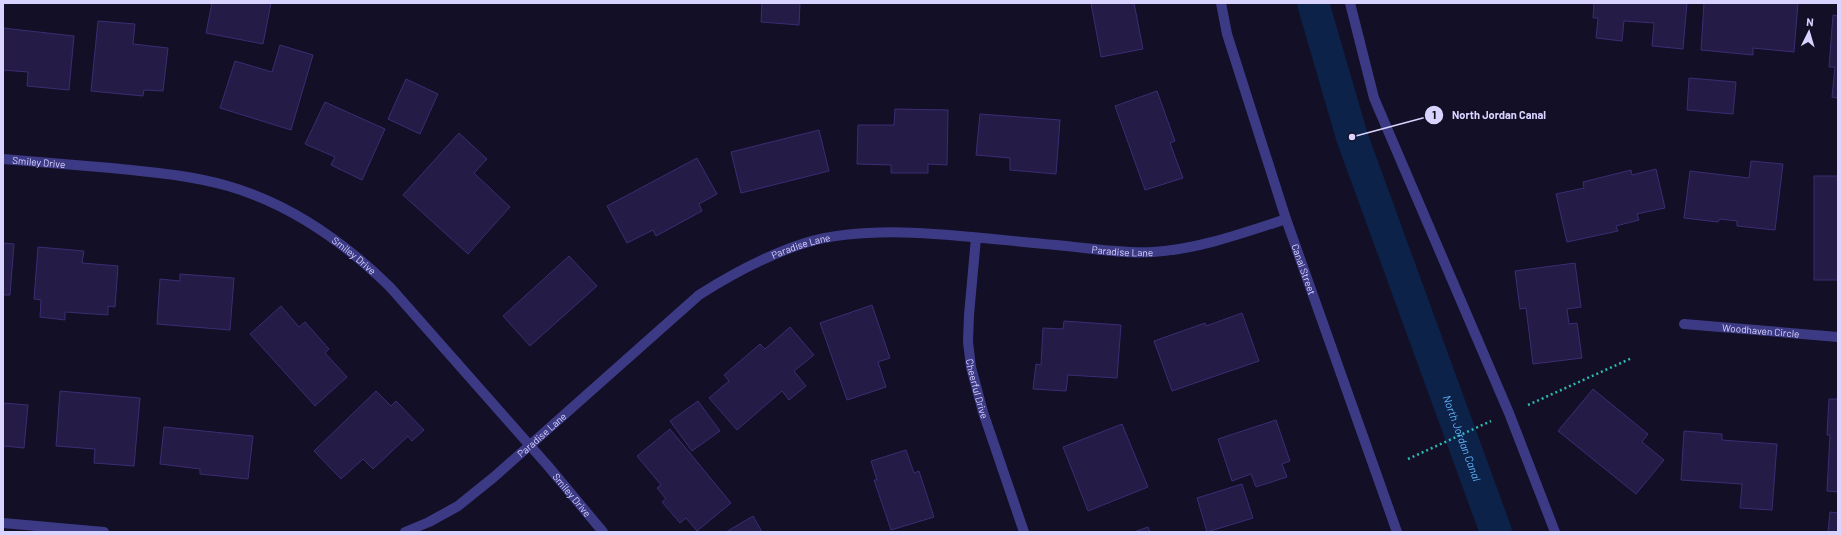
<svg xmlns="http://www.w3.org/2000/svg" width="1841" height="535" font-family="Barlow,sans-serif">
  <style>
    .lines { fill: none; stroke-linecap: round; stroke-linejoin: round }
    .canal { stroke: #0c2248; stroke-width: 32 }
    .building { fill: #241b47; stroke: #3b2d73 }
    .path { stroke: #2fb8b0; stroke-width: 2.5; stroke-dasharray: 2 3; stroke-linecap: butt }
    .minor { stroke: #3d3a85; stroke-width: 10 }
    .labels { text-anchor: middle; stroke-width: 4; stroke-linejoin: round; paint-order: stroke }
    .street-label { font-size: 10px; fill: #d9d4ff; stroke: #130f26 }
    .water-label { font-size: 11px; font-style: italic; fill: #62b6ff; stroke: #130f26 }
    .leader { fill: none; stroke: #d9d4ff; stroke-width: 1.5 }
    .callout-dot { fill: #d9d4ff; stroke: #130f26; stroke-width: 1.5 }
    .mark-label { font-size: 12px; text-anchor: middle; font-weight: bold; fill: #111 }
    .callout-label { font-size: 11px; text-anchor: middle; font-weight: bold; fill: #d9d4ff; stroke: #130f26; stroke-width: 4; stroke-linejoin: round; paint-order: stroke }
  </style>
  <rect width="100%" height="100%" fill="#130f26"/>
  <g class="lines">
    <path class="canal" id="s1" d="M1313,3L1352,137L1496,532"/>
  </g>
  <path class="building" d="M212,3H271L263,44L206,33Z
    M762,3H800L799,25L761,22Z
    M1091,3H1134L1143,49L1101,57Z
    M1594,3H1687L1683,49L1652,46L1654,23L1624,21L1622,41L1596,38L1598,18H1593Z
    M1704,3H1798L1794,52L1753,48V55L1701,50Z
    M1833,15L1838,16V98L1832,97L1835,67H1829Z
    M98,21L135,24L133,44L168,48L163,91L144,90L143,96L91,91Z
    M3,28L74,36L69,90L27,86L28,72L3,70Z
    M280,45L313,55L291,130L220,108L235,61L272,72Z
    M1689,78L1736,82L1733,114L1687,110Z
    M406,79L438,94L420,134L388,119Z
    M1157,91L1175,141L1170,143L1183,178L1145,190L1115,106Z
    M325,102L385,129L362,180L331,165L335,157L305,144Z
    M895,109L948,110L947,165L928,164V173H891V165L857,164L858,125H894Z
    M980,114L1060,120L1056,174L1010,170V158L976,155Z
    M819,130L829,171L741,193L731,152Z
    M459,133L487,159L474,173L510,207L468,254L403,195Z
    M697,158L717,194L699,204L702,211L656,236L653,230L627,243L607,206Z
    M1751,161L1783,164L1775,230L1737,226V221L1720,219L1718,222L1684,218L1690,171L1749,178Z
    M1656,169L1665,208L1637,214L1639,220L1616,226L1618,231L1567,242L1556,194L1584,188L1583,182L1631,170L1632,175Z
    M1814,176H1838V280H1814Z
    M3,243L14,244L10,295H3Z
    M38,247L84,251L82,263L118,266L115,307L108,306V315L65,312V320L40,317L41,300L34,299Z
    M569,256L597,286L530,346L503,316Z
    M1575,263L1581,307L1567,309L1569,324L1577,323L1582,358L1533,364L1526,308L1520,309L1515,271Z
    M180,274L234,278L230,330L157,324L160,279L180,281Z
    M872,305L890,358L878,362L886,387L847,400L820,323Z
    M281,306L299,327L305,322L329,349L325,353L347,377L315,406L250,334Z
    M1242,313L1259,361L1172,391L1154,341L1205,323L1206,326Z
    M1064,321L1121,325L1117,378L1068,375L1066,391L1033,389L1036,364L1041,365L1043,328L1063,329Z
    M790,327L814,355L794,371L806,386L789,400L782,391L737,430L709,398L729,381L724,375L760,344L765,349Z
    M1593,389L1648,434L1642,442L1664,460L1636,494L1558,431Z
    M60,391L140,398L134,466L94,463L95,449L56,446Z
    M376,391L391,406L396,401L424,430L412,441L408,436L373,469L363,459L341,479L314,451Z
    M1829,399H1838V492L1827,491L1830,435H1827Z
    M698,401L720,431L692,451L670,421Z
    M3,403L28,405L24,448L4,446L3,452Z
    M1276,420L1290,461L1282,464L1287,477L1256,487L1251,474L1232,481L1218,439Z
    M1122,424L1148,487L1088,511L1063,447Z
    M164,427L253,436L248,479L200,474V469L160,464Z
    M670,429L731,503L697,531L686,518L680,523L662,502L666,499L657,488L661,485L637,456Z
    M1684,431L1722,434V440L1777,444L1772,510L1740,508L1742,484L1681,480Z
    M906,450L914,473L919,471L934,517L891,530L874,480H877L871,461Z
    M1242,484L1253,518L1207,532L1197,498Z
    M1830,512L1838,513V532H1828Z
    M753,516L762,532H726Z
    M1148,527L1150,532H1134Z"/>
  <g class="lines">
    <path class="path" d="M1528,405L1632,358
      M1408,459L1491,421"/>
    <g class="minor">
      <path id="s2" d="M1221,3L1227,34L1286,219L1397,532"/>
      <path d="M1350,3L1374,98L1509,413L1555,532"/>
      <path id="s3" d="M3,159C39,162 75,165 111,168C151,172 190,175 228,186C291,204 344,242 390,287L548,466L603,532"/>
      <path id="s4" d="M976,238L969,315L968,342L971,367L983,412L1024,532"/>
      <path id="s5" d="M1684,324L1838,337"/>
      <path d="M3,523L104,532"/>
      <path id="s6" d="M405,532L429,522L458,506L494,477L699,295C732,274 767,255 805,243C878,221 980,239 1056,245C1088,248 1122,254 1153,252C1199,249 1243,233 1286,219"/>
    </g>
  </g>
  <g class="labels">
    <g class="street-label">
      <text dy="4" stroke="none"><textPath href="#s3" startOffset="36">Smiley Drive</textPath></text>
      <text dy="4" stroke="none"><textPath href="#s6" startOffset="493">Paradise Lane</textPath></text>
      <text dy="4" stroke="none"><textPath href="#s6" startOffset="817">Paradise Lane</textPath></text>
      <text dy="4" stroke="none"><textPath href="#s3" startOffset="372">Smiley Drive</textPath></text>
      <text dy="4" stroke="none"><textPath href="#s2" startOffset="279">Canal Street</textPath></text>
      <text dy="4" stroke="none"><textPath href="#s5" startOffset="77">Woodhaven Circle</textPath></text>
      <text dy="4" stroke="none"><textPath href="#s4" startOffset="152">Cheerful Drive</textPath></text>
      <text dy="4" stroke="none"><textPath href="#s6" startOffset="169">Paradise Lane</textPath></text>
      <text dy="4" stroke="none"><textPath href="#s3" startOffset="696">Smiley Drive</textPath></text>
    </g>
    <g class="water-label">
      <text dy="4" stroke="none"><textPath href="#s1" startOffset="460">North Jordan Canal</textPath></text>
    </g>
  </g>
  <path class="leader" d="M1352 137L1434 115"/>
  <g class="callout-dot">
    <circle cx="1352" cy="137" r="4"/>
    <circle cx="1434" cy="115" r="10"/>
  </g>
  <g class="mark-label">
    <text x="1434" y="119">1</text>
  </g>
  <g class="callout-label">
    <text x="1499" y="119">North Jordan Canal</text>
  </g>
  <rect width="1841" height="535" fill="none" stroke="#d9d4ff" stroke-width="8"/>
  <g transform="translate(1809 32) rotate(5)" stroke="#130f26" stroke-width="3" paint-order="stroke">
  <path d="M0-3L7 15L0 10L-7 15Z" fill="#d9d4ff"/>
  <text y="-6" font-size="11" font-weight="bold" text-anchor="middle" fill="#d9d4ff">N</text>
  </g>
</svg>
